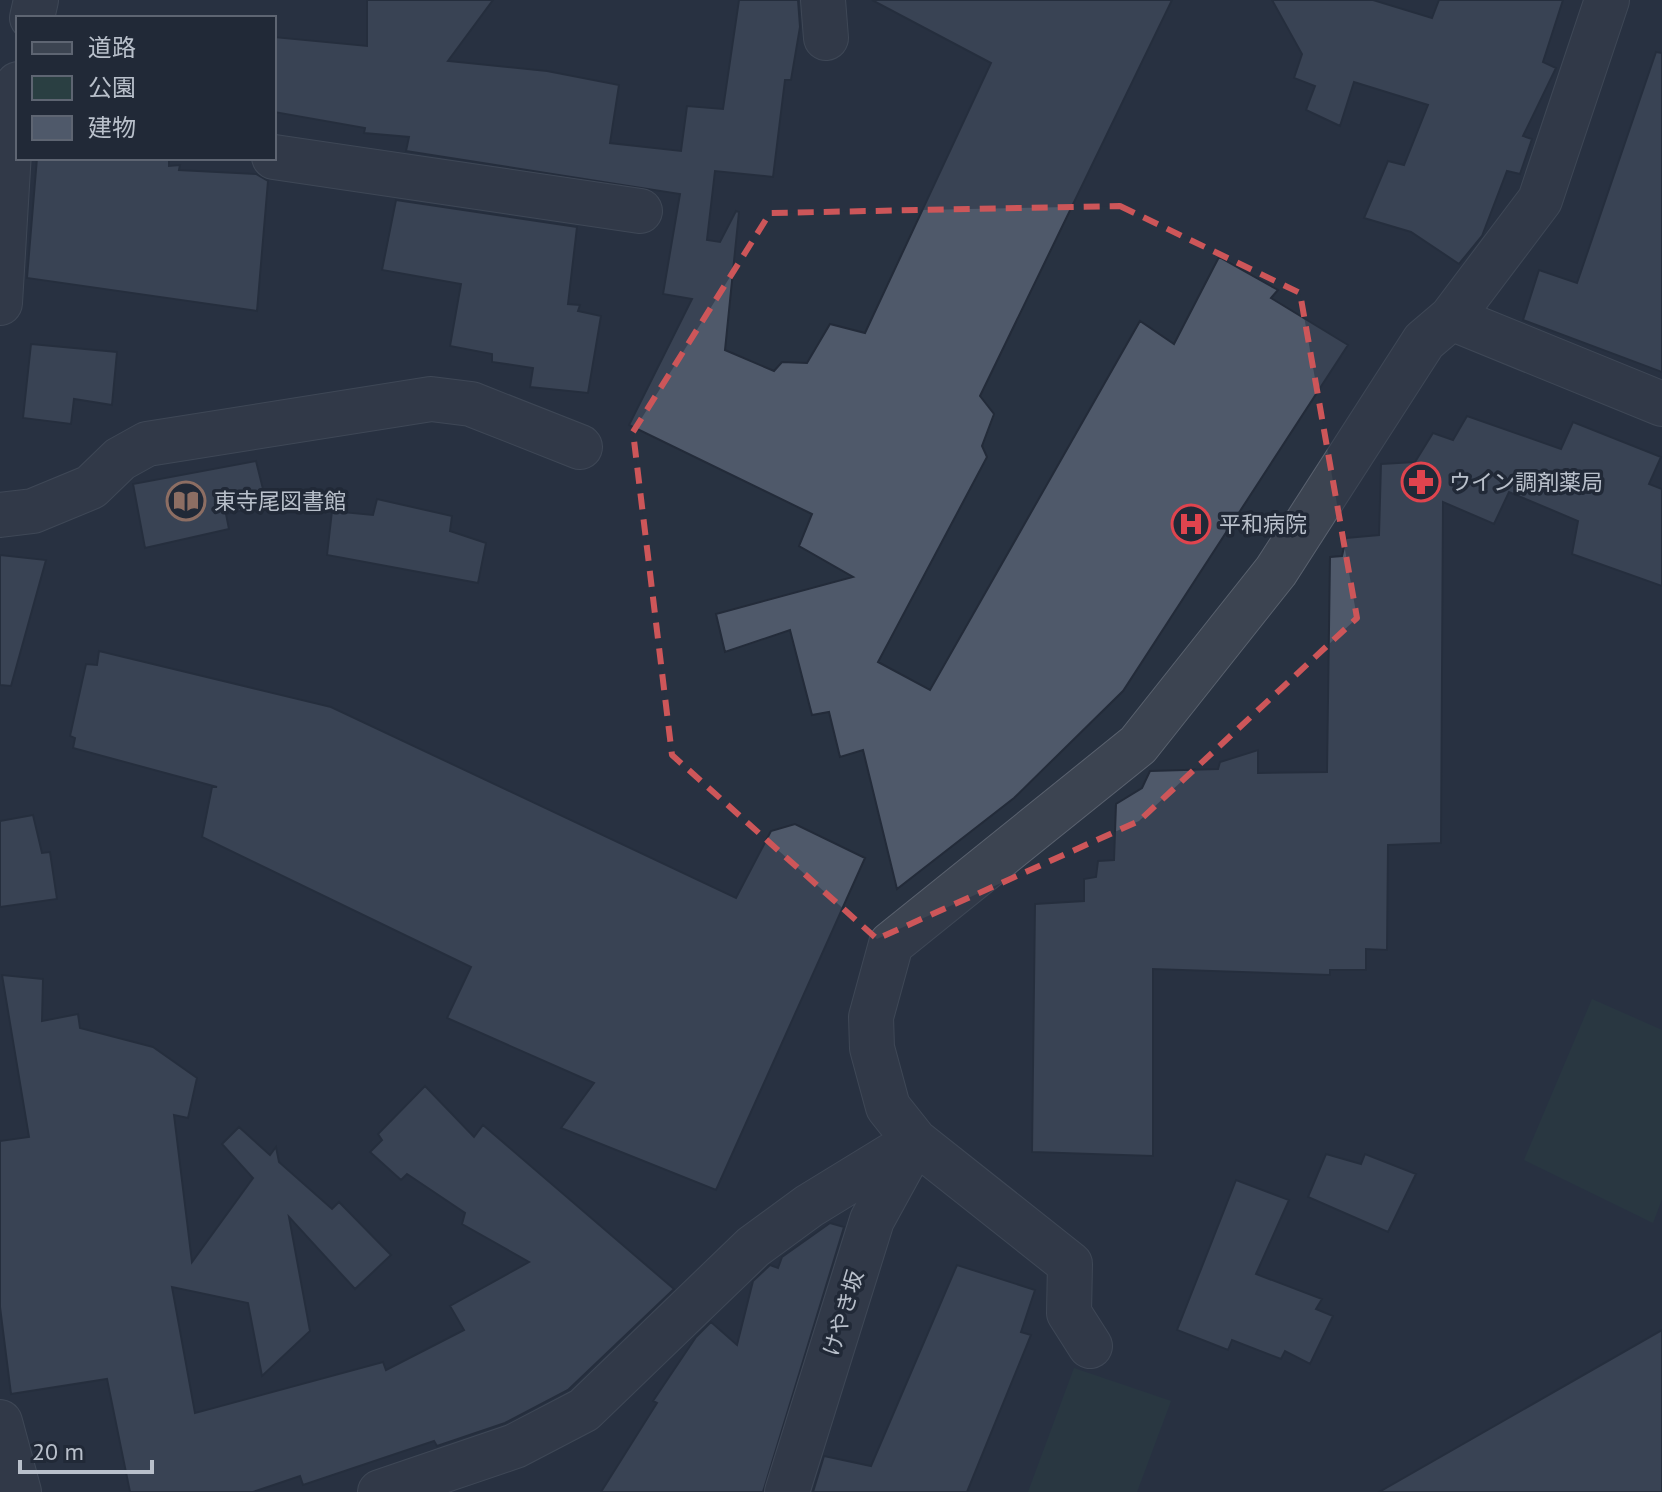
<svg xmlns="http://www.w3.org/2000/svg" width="1662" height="1492" font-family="'PT Sans','Noto Sans JP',sans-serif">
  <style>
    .green { fill: #2a3f42 }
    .building { fill: #4f596a; stroke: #232b39; stroke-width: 2 }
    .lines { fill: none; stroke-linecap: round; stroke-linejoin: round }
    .minor-casing { stroke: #5a626f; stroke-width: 46 }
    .minor { stroke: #3c4451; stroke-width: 44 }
    .marked { fill: none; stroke: #cd5659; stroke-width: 6; stroke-dasharray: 16 10; stroke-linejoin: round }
    .labels { text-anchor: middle; stroke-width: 7; stroke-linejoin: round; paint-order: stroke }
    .poi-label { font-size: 22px; fill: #b9c0cb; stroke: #212937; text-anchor: start }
    .street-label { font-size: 22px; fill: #b9c0cb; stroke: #212937 }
  </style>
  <rect width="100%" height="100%" fill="#283241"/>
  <path class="green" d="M1592,999L1662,1030V1199L1653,1223L1524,1160Z
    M1074,1368L1171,1401L1137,1492H1028Z"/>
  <path class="building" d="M367,0H493L448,61L547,71L619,85L610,143L681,151L687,106L723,109L739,0H798L800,27L791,80H785L773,177L715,171L707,240L720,242L736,211L739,212L725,350L774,371L782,362L807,363L830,324L865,333L991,63L872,0H1172L980,396L994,414L982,446L987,457L878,662L930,690L1140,321L1174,344L1219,257L1278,290L1271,298L1348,345L1123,691L1014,798L897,889L863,750L840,757L829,712L812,715L790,630L725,652L716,614L853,577L799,546L812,514L629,425L692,299L663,294L680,194L406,151L409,137L364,133L365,128L274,112V37L367,46Z
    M1272,0H1373L1432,18L1439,0H1563L1543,62L1556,68L1523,136L1532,139L1520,174L1507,171L1482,236L1459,264L1411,232L1364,218L1388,161L1404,165L1428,105L1354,82L1340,126L1306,110L1315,86L1294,78L1302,54Z
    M1656,52L1662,53V372L1523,320L1539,270L1577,283Z
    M37,158H169V166L180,165L179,170L256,174L268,181L257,311L27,278Z
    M396,200L577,227L568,304L580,305L578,311L601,316L588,393L530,387L533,368L492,362V354L450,346L461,284L382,270Z
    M31,344L117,352L112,405L74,399L71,424L23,418Z
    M1467,416L1561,449L1573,422L1661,457L1649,484L1662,489V586L1572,554L1578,521L1509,492L1494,524L1443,502L1441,843L1388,845L1387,950L1366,949V970H1330V975L1153,969V1156L1032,1152L1035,904L1084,901V879L1096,877L1098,861L1114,860L1116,804L1142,788L1150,771L1218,769L1220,762L1258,750V773L1327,772L1330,557L1342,556L1346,538L1379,535L1381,464L1415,462L1433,433L1453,440Z
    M256,461L267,505L226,514L229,529L145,548L133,484Z
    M377,499L452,516L450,531L486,543L478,583L327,555L332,511L373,515Z
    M0,555L46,560L11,686L0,685Z
    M99,651L331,707L736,898L771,831L795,824L865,858L716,1190L561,1128L594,1083L447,1018L471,967L202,837L212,787H217L73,748L75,738L70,736L86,664L97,665Z
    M33,815L42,853L50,852L57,899L0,907V821Z
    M2,975L43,979L42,1021L78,1014L80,1028L153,1047L197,1078L188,1118L174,1115L192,1262L253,1178L222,1144L239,1127L270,1155L276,1147L279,1162L332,1209L339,1202L391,1255L355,1289L289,1217L310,1331L262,1376L248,1303L172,1287L195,1413L383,1362L386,1370L464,1330L450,1306L529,1262L462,1224L465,1213L407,1174L401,1180L370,1152L382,1140L378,1134L425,1086L474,1137L483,1125L674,1289L568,1390L505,1423L437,1446L434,1441L303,1485L300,1476L253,1492H130L107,1379L11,1394L0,1307V1141L29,1137Z
    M1326,1154L1361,1164L1365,1154L1416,1174L1388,1232L1308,1197Z
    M1236,1180L1289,1200L1256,1274L1322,1299L1316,1309L1333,1316L1310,1364L1285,1351L1281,1359L1232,1340L1228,1350L1177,1330Z
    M830,1223L844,1227L763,1492H601L657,1403L653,1401L696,1337L711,1322L737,1345L753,1281L770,1265L778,1268L782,1257Z
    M957,1265L1035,1290L1021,1332L1031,1335L967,1492H813L824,1456L871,1466Z
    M1662,1330V1492H1379Z"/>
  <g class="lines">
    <g class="minor-casing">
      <path id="minor" d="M823,0L826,38
        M32,18L36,0
        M274,157L640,211
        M0,303L11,118L18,84
        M1451,318L1662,404
        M0,515L33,511L91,487L120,459L147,444L431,399L471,404L580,447
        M1090,1346L1069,1313L1070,1264L915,1141L888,1107L872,1048L871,1017L891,944L1138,745L1276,571L1424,341L1451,318L1540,200L1607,0
        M0,1422L19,1492
        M380,1492L515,1446L584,1410L753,1247L809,1206L915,1141
        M787,1492L872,1220L912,1147"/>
    </g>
    <use href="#minor" class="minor"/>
  </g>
  <path d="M0 0H1662V1492H0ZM1120,206L1300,293L1357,618L1139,821L877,939L672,755L633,432L770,213Z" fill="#283241" fill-opacity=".55" fill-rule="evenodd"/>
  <path class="marked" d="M1120,206L1300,293L1357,618L1139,821L877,939L672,755L633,432L770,213Z"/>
  <defs>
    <g id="pharmacy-ring" transform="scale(2)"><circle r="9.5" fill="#212937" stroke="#e0444e" stroke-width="1.5"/><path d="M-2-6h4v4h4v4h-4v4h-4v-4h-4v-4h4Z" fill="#e0444e"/></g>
    <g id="library-ring" transform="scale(2)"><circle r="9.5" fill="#212937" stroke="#8d6e63" stroke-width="1.5"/><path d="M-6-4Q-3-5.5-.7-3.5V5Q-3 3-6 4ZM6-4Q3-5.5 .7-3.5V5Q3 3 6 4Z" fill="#8d6e63"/></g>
    <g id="hospital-ring" transform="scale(2)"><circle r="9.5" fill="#212937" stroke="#e0444e" stroke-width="1.5"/><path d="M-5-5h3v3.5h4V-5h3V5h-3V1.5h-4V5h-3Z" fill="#e0444e"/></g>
  </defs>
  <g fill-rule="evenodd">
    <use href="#pharmacy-ring" x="1421" y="482"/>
    <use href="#library-ring" x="186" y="501"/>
    <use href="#hospital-ring" x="1191" y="524"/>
  </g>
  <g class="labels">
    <g class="poi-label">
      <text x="1449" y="490">ウイン調剤薬局</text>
      <text x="214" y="509">東寺尾図書館</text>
      <text x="1219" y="532">平和病院</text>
    </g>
    <g class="street-label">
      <text transform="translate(843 1313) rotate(-73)" y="8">けやき坂</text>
    </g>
  </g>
  <rect x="16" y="16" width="260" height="144" fill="#212937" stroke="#5e6572" stroke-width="2"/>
  <rect x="32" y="42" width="40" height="12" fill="#3c4451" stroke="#5e6572" stroke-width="2"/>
  <text x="88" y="56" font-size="24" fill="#b9c0cb">道路</text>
  <rect x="32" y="76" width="40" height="24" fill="#2a3f42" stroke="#5e6572" stroke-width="2"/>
  <text x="88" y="96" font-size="24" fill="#b9c0cb">公園</text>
  <rect x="32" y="116" width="40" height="24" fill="#4f596a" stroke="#5e6572" stroke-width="2"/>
  <text x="88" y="136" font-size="24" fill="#b9c0cb">建物</text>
  <path d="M20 1460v12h132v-12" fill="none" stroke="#b9c0cb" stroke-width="4"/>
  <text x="32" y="1460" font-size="24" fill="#b9c0cb" stroke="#212937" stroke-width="6" paint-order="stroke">20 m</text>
</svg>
